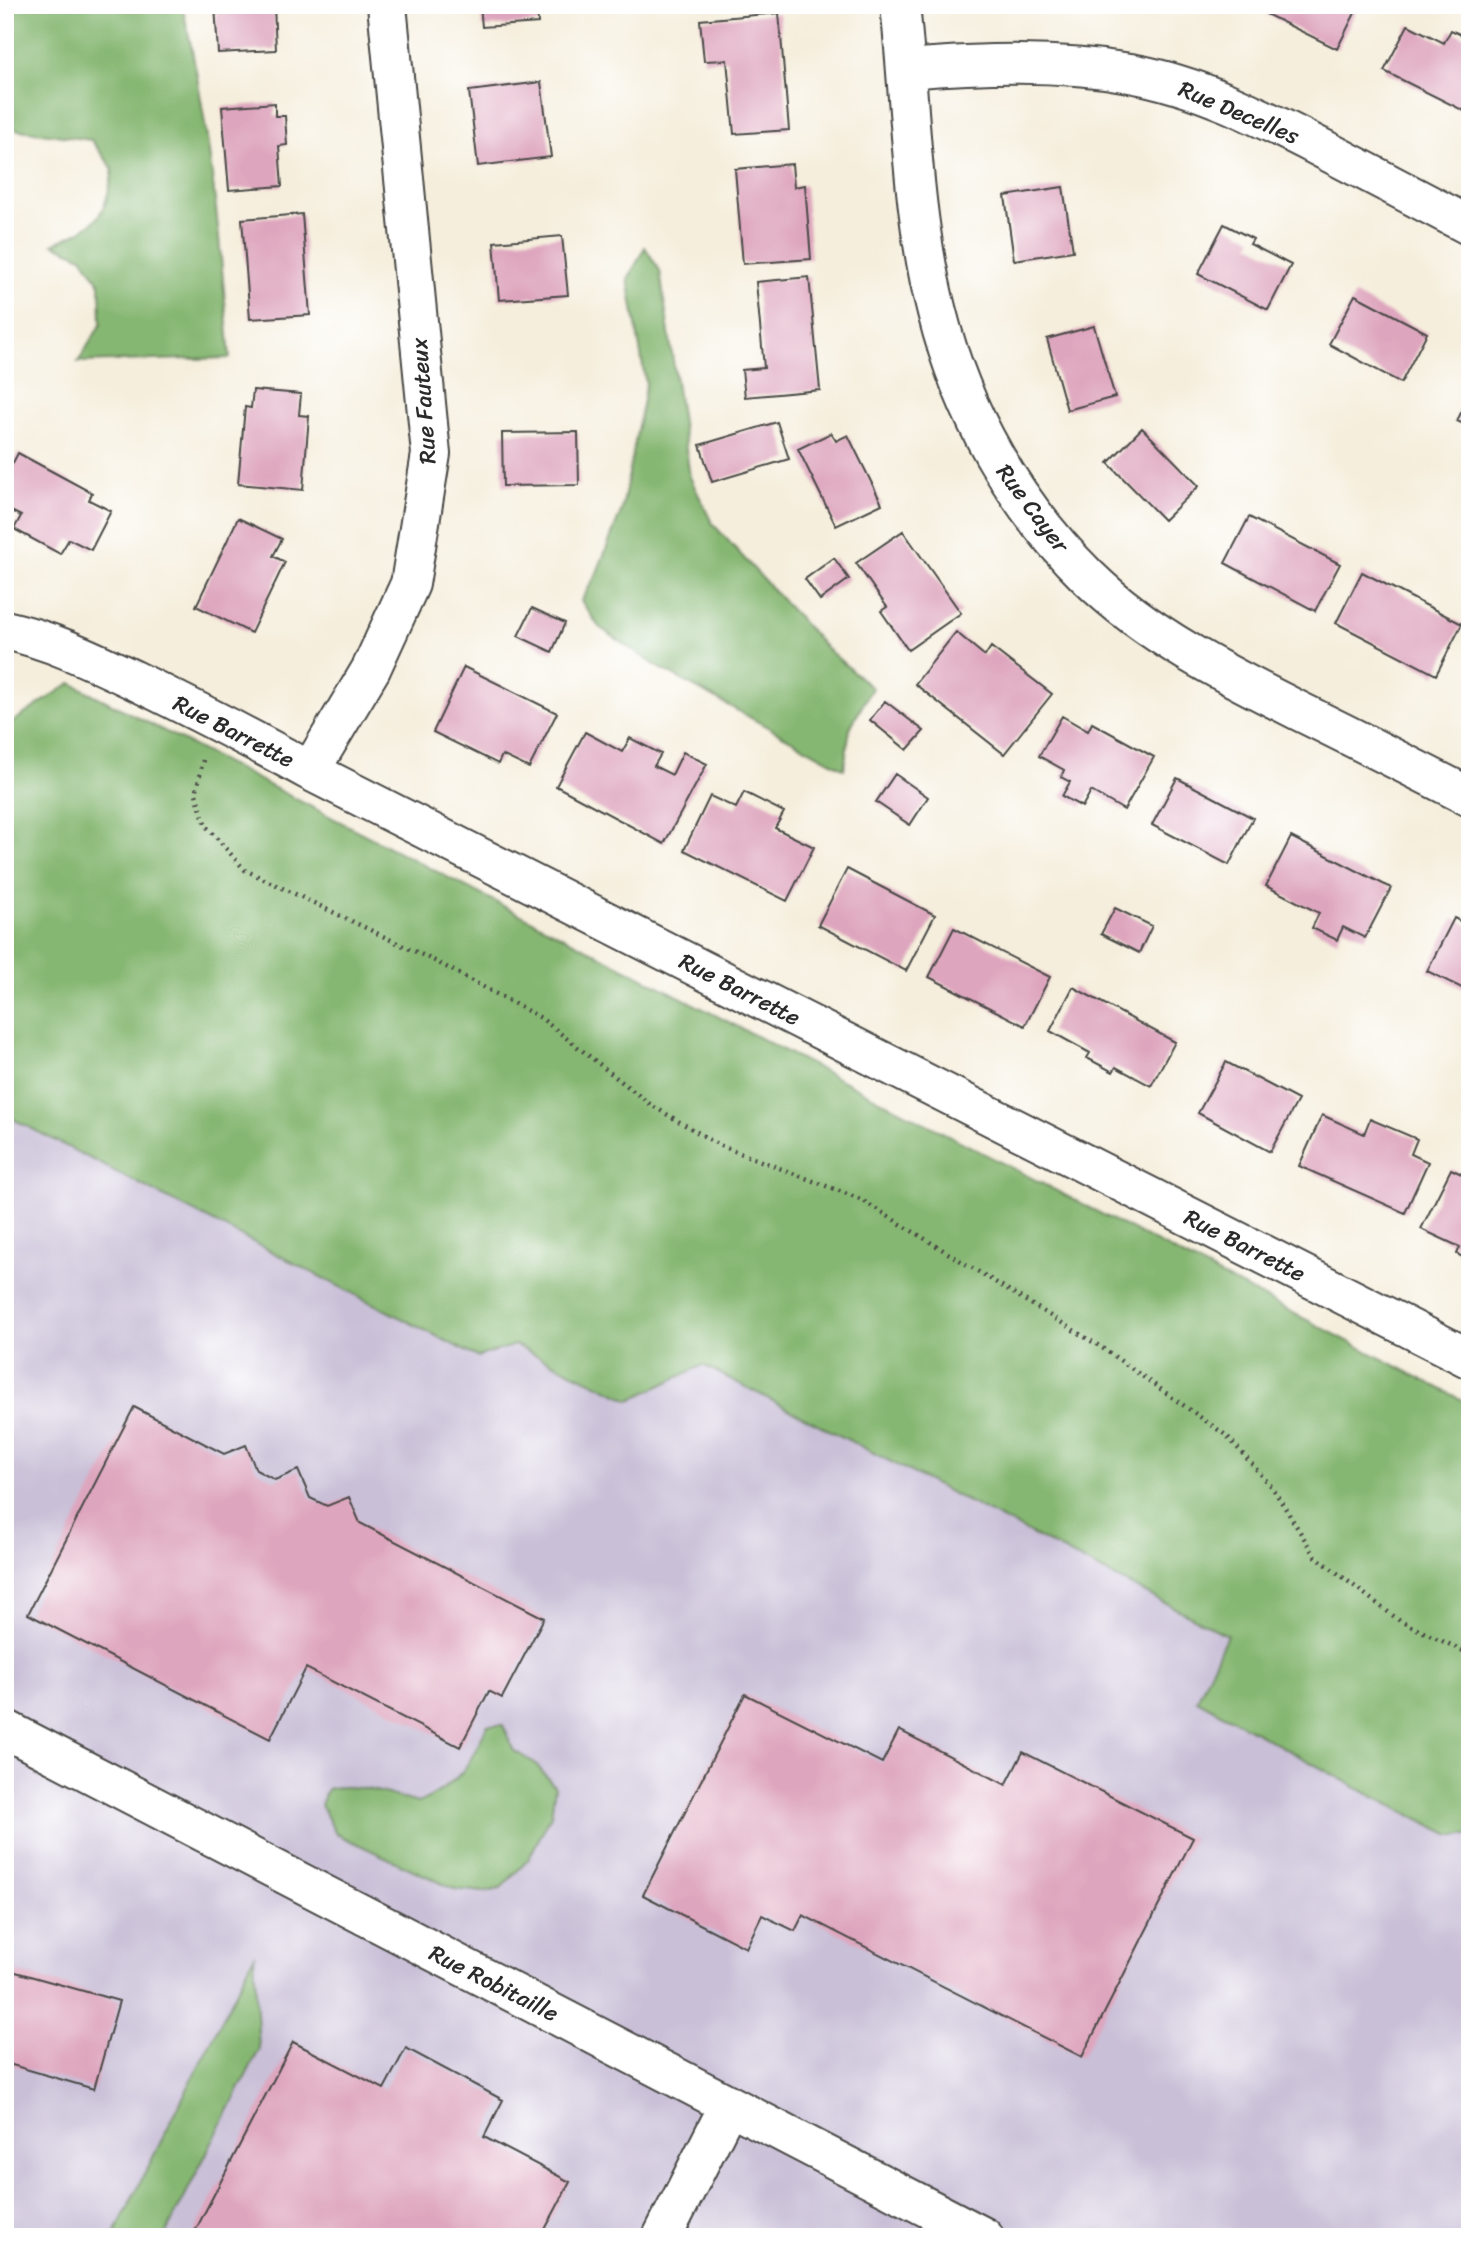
<svg xmlns="http://www.w3.org/2000/svg" width="1475" height="2242" font-family="Sriracha,sans-serif">
  <style>
    .industrial { fill: #c9bfd7 }
    .forest { fill: #86b772; stroke: #58714e; stroke-width: 2 }
    .building { fill: #dea6be }
    .lines { fill: none; stroke-linecap: round; stroke-linejoin: round }
    .minor-casing { stroke: #494846; stroke-width: 42 }
    .path { stroke: #494846; stroke-width: 4.5; stroke-dasharray: 2 5; stroke-linecap: butt }
    .minor { stroke: #fff; stroke-width: 38 }
    .labels { text-anchor: middle; stroke-width: 7; stroke-linejoin: round; paint-order: stroke }
    .street-label { font-size: 23px; fill: #2b2b2b; stroke: #fff }
  </style>
  <rect width="100%" height="100%" fill="#fff"/>
  <filter id="ink" filterUnits="userSpaceOnUse"><feTurbulence type="fractalNoise" baseFrequency=".0143" numOctaves="2"/><feDisplacementMap in="SourceGraphic" scale="14" xChannelSelector="R" yChannelSelector="G"/><feConvolveMatrix kernelMatrix="1 2 1 2 8 2 1 2 1" color-interpolation-filters="sRGB"/></filter>
  <filter id="wash" filterUnits="userSpaceOnUse"><feTurbulence type="fractalNoise" baseFrequency=".00686" numOctaves="4" result="noise"/><feDisplacementMap in="SourceGraphic" scale="28" xChannelSelector="R" yChannelSelector="G"/><feGaussianBlur stdDeviation="1.57" result="paint"/><feColorMatrix in="noise" values="0 0 0 0 0 0 0 0 0 0 0 0 0 0 0 0 0 1.4 0 .05"/><feComposite in="paint" operator="in"/></filter>
  <g filter="url(#wash)">
    <rect width="100%" height="100%" fill="#f5eedc"/>
    <path class="industrial" d="M5,1021L703,1365L1470,1758V2237H5Z"/>
    <path class="forest" d="M5,5H182C210,121 220,240 230,358L78,362L101,324L100,284L82,257L53,244C99,223 104,221 113,169L91,140L5,128Z
      M645,247L660,271L690,477L712,523L825,647L872,688L850,728L844,769L658,667L599,627L581,601L596,575L622,509L646,384L628,279Z
      M71,683L1470,1404V1835H1451L1370,1795L1197,1700L1227,1635L703,1365L630,1400L515,1345L477,1357L5,1115V727Z
      M487,1725H503L514,1751L535,1763L555,1787L551,1815L528,1860L500,1889L484,1892L454,1889L336,1834L321,1805L327,1789C356,1782 390,1795 418,1803C458,1785 471,1765 487,1725Z
      M254,1956L259,2050L164,2237H113Z"/>
    <g id="blocks">
      <path class="building" d="M215,5H274L276,50L218,53Z
        M480,5H537L538,23L482,27Z
        M1270,5H1359L1337,49L1266,14Z
        M779,13L789,130L734,134L727,60L704,61L700,20Z
        M1408,25L1444,43L1451,30L1470,39V114L1384,71Z
        M541,82L551,157L478,166L469,91Z
        M275,103V116H285L287,145L279,146L282,186L229,190L222,107Z
        M792,164L794,187L805,185L811,259L743,264L735,169Z
        M1063,187L1073,251L1014,260L1005,196Z
        M302,214L310,315L250,319L242,219Z
        M1224,224L1253,239L1250,244L1291,265L1268,310L1198,274Z
        M562,236L568,295L499,300L494,242Z
        M809,277L820,390L745,397L742,370L764,368L756,282Z
        M1355,295L1427,333L1401,383L1329,344Z
        M1094,326L1115,397L1067,410L1047,339Z
        M253,390L301,394L299,415L309,416L303,490L238,484L245,407L251,408Z
        M1470,394V427L1457,421Z
        M777,422L789,459L712,482L700,445Z
        M1142,428L1199,486L1164,520L1108,463Z
        M578,432L579,485L503,486L502,433Z
        M831,433L836,441L848,435L882,504L836,526L798,449Z
        M18,453L92,493L89,500L111,511L91,550L69,539L60,554L14,529L21,516L5,508V478Z
        M1249,517L1340,564L1315,611L1225,563Z
        M238,518L282,539L273,556L285,562L251,633L196,606Z
        M903,531L961,613L908,650L881,611L887,607L856,563Z
        M834,558L849,579L820,600L805,579Z
        M1362,572L1462,624L1436,675L1336,623Z
        M532,608L565,623L552,652L518,636Z
        M956,632L985,656L991,647L1052,694L1004,754L915,684Z
        M464,667L557,713L529,768L502,755L498,764L433,732Z
        M885,701L924,731L907,750L870,720Z
        M1062,716L1088,731L1092,723L1154,757L1124,810L1091,791L1082,807L1062,796L1070,782L1061,777L1064,770L1039,756Z
        M585,732L622,752L630,738L661,754L654,766L672,775L683,752L707,764L664,844L556,786Z
        M895,774L928,797L910,825L876,802Z
        M1177,778L1253,818L1229,865L1152,825Z
        M744,792L784,812L775,828L814,847L787,901L684,850L710,796L736,808Z
        M1291,837L1391,888L1365,938L1343,927L1337,940L1312,928L1319,913L1266,886Z
        M847,869L935,915L906,971L818,925Z
        M1115,908L1152,926L1139,953L1101,934Z
        M1454,918L1470,926V992L1427,971Z
        M954,928L1050,977L1025,1026L929,977Z
        M1073,987L1175,1042L1151,1086L1116,1067L1113,1072L1087,1058L1090,1053L1050,1031Z
        M1226,1062L1298,1100L1270,1152L1198,1113Z
        M1322,1115L1364,1134L1370,1119L1417,1139L1411,1154L1428,1162L1405,1213L1299,1166Z
        M1451,1169L1470,1178V1261L1457,1254L1460,1247L1421,1229Z
        M134,1407L224,1454L246,1445L256,1470L275,1480L298,1470L310,1498L327,1506L349,1497L360,1523L544,1618L502,1698L489,1691L460,1747L306,1668L270,1739L28,1614Z
        M745,1694L882,1763L899,1730L1006,1785L1023,1752L1193,1838L1082,2057L803,1915L795,1931L762,1915L746,1948L643,1895Z
        M5,1969L119,2001L94,2089L5,2063Z
        M293,2042L384,2089L406,2048L503,2100L484,2137L570,2182L541,2237H192Z"/>
    </g>
  </g>
  <g filter="url(#ink)">
    <use href="#blocks" fill-opacity="0" stroke="#494846" stroke-width="2"/>
    <g class="lines">
      <g class="minor-casing">
        <path id="minor" d="M900,5C911,107 911,212 937,312C962,412 1014,504 1088,577C1147,635 1225,674 1299,711C1356,739 1413,768 1470,797
          M907,69C981,63 1057,60 1130,73C1199,85 1261,117 1323,149C1372,175 1421,200 1470,226
          M5,630C51,640 92,660 134,680C193,709 252,739 310,771L1470,1359
          M310,771L371,669L410,584L431,454L387,5
          M5,1729L984,2237
          M662,2237L729,2105"/>
      </g>
      <path class="path" d="M203,760L196,794L206,826L245,870L437,962L541,1018L651,1105L719,1145L860,1199L1101,1347L1227,1436L1272,1487L1315,1556L1400,1621L1470,1654"/>
      <use href="#minor" class="minor"/>
    </g>
  </g>
  <g class="labels">
    <g class="street-label">
      <text transform="translate(1239 112) rotate(23)" y="8">Rue Decelles</text>
      <text transform="translate(423 401) rotate(-94)" y="8">Rue Fauteux</text>
      <text transform="translate(1033 508) rotate(53)" y="8">Rue Cayer</text>
      <text transform="translate(234 731) rotate(27)" y="8">Rue Barrette</text>
      <text transform="translate(740 989) rotate(27)" y="8">Rue Barrette</text>
      <text transform="translate(1245 1245) rotate(27)" y="8">Rue Barrette</text>
      <text transform="translate(494 1983) rotate(27)" y="8">Rue Robitaille</text>
    </g>
  </g>
  <rect width="1475" height="2242" fill="none" stroke="#fff" stroke-width="28"/>
</svg>
